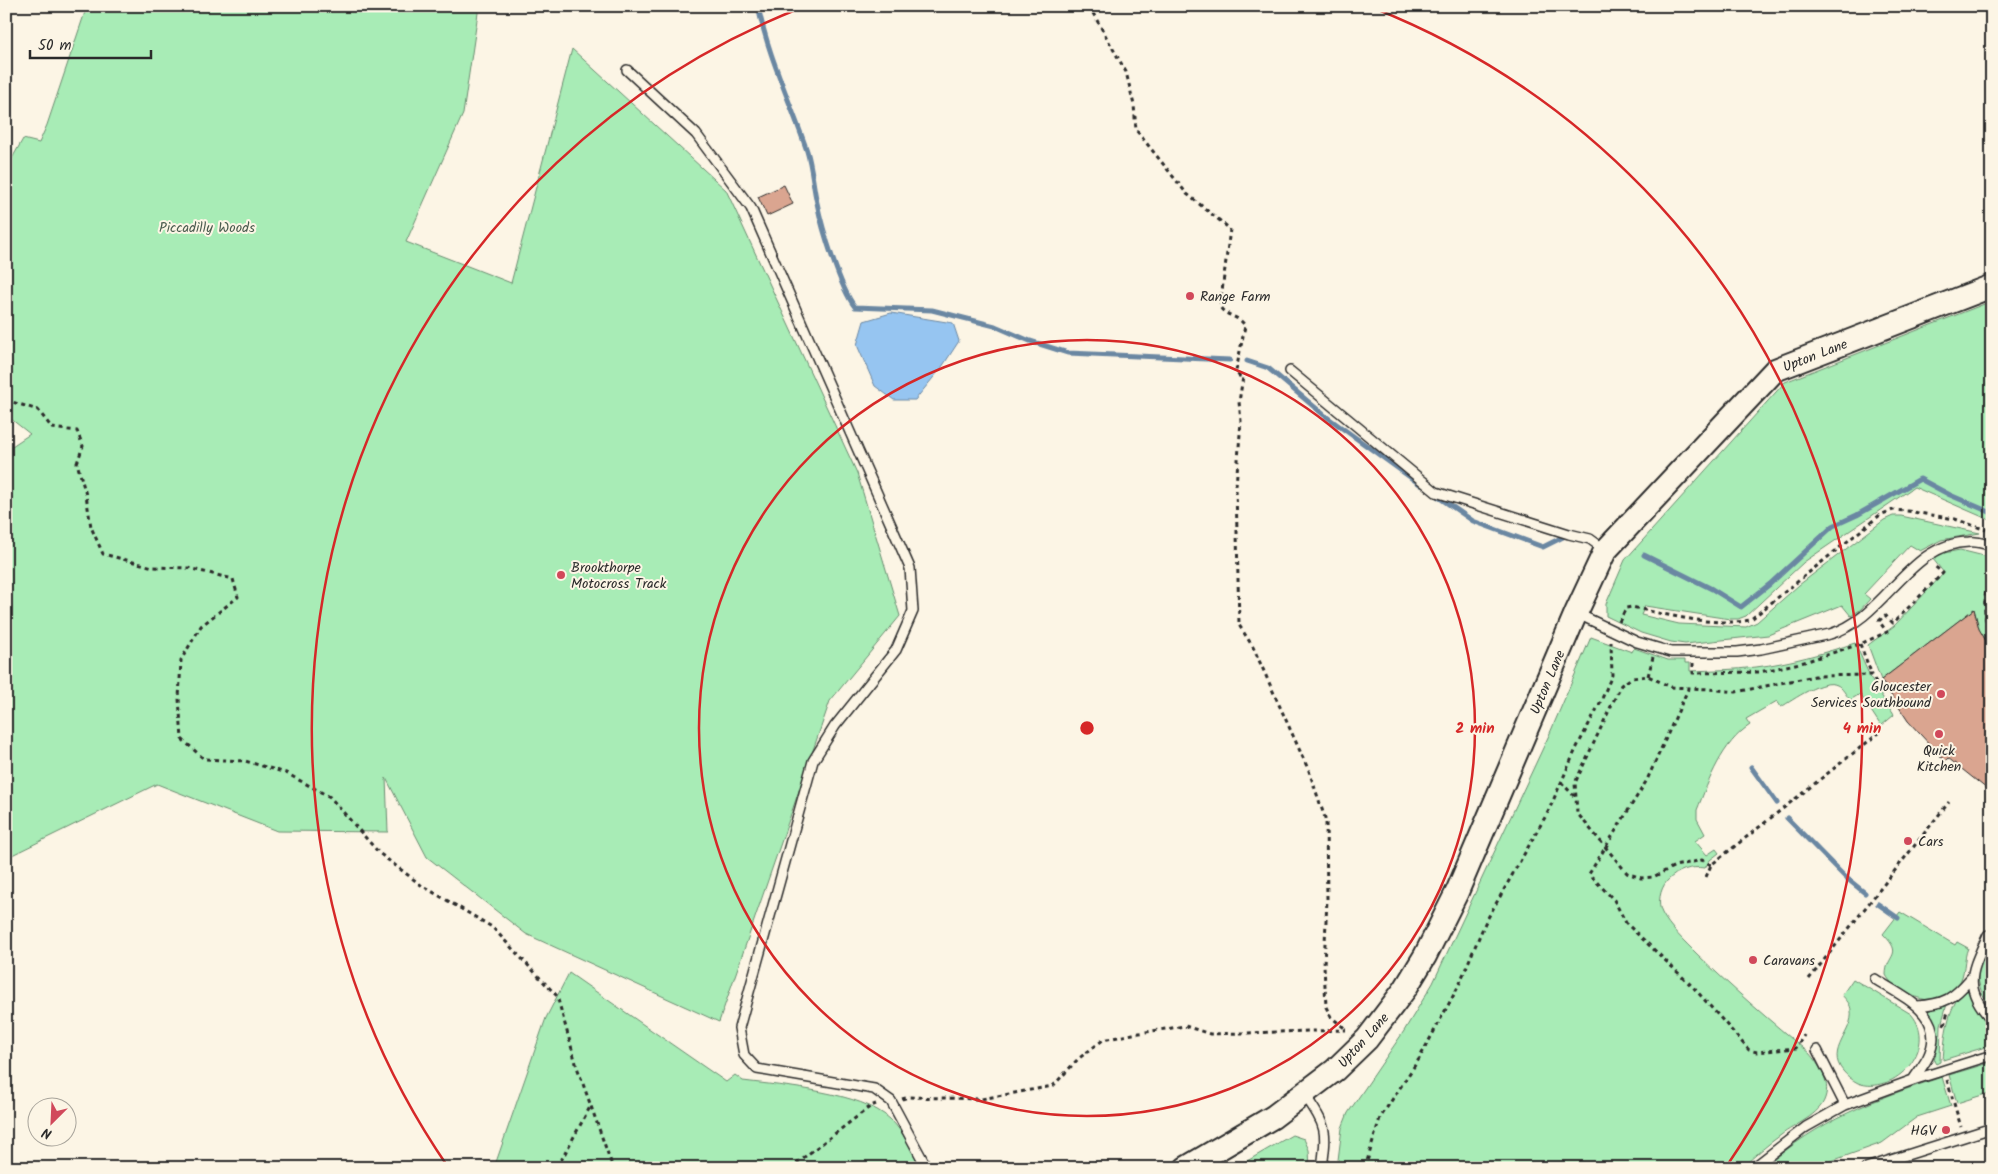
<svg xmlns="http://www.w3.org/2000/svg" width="1998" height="1174" font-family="Kalam,sans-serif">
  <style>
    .green { fill: #a8ecb6; stroke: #6a8c70 }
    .water { fill: #96c5f1; stroke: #6b87a2 }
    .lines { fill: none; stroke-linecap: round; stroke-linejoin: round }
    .stream { stroke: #6b87a2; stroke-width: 5 }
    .building { fill: #daa590; stroke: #2b2b2b }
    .lane-casing { stroke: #2b2b2b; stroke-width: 12 }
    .secondary-casing { stroke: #2b2b2b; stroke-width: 26 }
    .path { stroke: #2b2b2b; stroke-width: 3; stroke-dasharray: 4 4; stroke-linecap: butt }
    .lane { stroke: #fcf5e5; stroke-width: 9 }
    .secondary { stroke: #fcf5e5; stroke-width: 22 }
    .ring { fill: none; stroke: #d62828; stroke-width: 2.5 }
    .poi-dot { fill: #d1495b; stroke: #fcf5e5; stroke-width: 2 }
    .labels { text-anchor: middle; stroke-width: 4; stroke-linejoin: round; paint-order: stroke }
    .park-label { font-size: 14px; fill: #4a5b4e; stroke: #fcf5e5 }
    .poi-label { font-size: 14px; fill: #2b2b2b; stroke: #fcf5e5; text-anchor: start }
    .street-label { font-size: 14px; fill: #2b2b2b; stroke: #fcf5e5 }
    .centre { fill: #d62828; stroke: #fcf5e5; stroke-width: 2.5 }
    .ring-label { font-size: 15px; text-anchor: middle; font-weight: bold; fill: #d62828; stroke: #fcf5e5; stroke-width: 4; stroke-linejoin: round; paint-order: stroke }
  </style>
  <rect width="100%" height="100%" fill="#fcf5e5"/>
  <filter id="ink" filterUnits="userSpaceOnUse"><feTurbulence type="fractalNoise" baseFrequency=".02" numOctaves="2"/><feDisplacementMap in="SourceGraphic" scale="10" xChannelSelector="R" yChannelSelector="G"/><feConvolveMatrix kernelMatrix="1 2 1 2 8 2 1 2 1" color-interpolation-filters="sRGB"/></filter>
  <g filter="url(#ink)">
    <path class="green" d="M87,6H479L463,114L406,242L511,283L572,49L726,190L857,473L900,616L830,701L719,1022L526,934L427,857L386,778L388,832L277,831L157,784L6,858V450L30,434L6,415V169L23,139L39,143L47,125Z
      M1992,301V521L1914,487L1804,562L1746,616L1738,619H1730L1645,606L1641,615L1679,624L1746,627L1757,622L1799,585L1884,520L1893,516H1901L1980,533L1941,540L1920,551L1910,545L1864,594L1870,599L1860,610L1851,616L1842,605L1768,635L1685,644L1671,642L1641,633L1606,616V604L1625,560L1785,382Z
      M1960,550L1992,558V651L1979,629L1974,609L1881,680L1868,645L1894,626L1944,573L1933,559L1944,553Z
      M1591,637L1632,652L1634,648L1668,660H1685V663H1690V671C1712,670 1734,670 1756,667C1790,663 1824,653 1855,643L1872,681L1894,715L1881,726L1860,694L1850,700C1846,695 1842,687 1837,685C1823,678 1793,700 1781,707L1777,701L1746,719L1750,725C1722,743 1709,780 1697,810V819L1705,834L1695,841L1707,855L1716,849L1719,853L1710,860L1705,868C1690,866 1678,870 1667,881C1660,889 1657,904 1662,913C1669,927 1686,943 1697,954C1733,989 1770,1021 1809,1053C1819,1065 1831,1081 1825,1098C1820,1115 1794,1125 1781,1135C1767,1145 1754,1156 1742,1168H1337L1342,1128L1348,1113L1404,1031L1433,983L1550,733Z
      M1900,912L1955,945L1957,942L1968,948C1963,959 1966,974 1958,985C1942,1006 1923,1002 1903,991C1896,986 1890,983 1886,975C1886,954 1905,956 1883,934Z
      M1992,950V1009C1978,991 1969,965 1992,950Z
      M569,973L726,1082L735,1075L743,1081C783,1086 861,1092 890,1119C904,1132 912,1151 921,1168H494L546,1018Z
      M1853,979L1911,1014C1940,1047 1894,1097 1858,1083C1852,1080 1847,1076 1843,1071C1825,1050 1854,1032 1851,1011C1851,1004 1846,1000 1842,995Z
      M1964,989L1968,990L1973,1002L1992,1026V1045L1943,1060C1945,1034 1947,1010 1964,989Z
      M1947,1004L1941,1025L1940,1062L1936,1064L1934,1061C1939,1039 1939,1029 1927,1009Z
      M1992,1062V1092L1957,1103L1949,1075Z
      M1942,1077L1951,1106L1917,1117L1882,1143L1812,1168H1764C1818,1120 1875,1099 1942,1077Z
      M1292,1135L1304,1139L1309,1150L1310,1168H1235Z"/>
    <path class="water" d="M891,313L953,323L959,341L942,367L915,400H894L875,386L857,345L864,321Z"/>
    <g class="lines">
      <path class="stream" d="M758,6C768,56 791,103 807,151C812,167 813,186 817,203C822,228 840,288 855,307L932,310L995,326L1030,341L1068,353L1230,360
        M1247,361L1268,368L1324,415L1421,485
        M1434,494L1473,521L1543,547L1567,535
        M1644,555L1712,589L1741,607L1770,584L1833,526L1857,515L1920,479L1950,495L1992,513
        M1751,767L1777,803
        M1787,818L1844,876L1865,893
        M1878,904L1898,918"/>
    </g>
    <path class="building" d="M784,185L793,204L767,216L758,197Z
      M1974,609L1979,629L1992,651V793L1948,758L1945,761L1908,721L1881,680Z"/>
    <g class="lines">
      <g class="lane-casing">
        <path id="lane" d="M627,70L696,134L751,208L910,568L913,611L896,650L835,726L813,761L739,1028L744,1055L757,1069L874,1089L891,1101L927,1168
          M1290,371L1436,492L1569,534L1590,539L1605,550
          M1576,613L1637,642L1671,652H1737L1761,649L1830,634C1886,618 1908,543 1969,542C1977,541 1985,544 1992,546
          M1988,935C1972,971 1961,987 1992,1020
          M1875,979C1903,997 1948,1015 1928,1057C1924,1065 1918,1072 1913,1080
          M1917,1006C1945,1004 1953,999 1971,978
          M1817,1050L1845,1105
          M1305,1095C1327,1128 1327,1129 1322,1168
          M1753,1168L1806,1127L1845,1105L1913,1080L1992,1055
          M1866,1168L1992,1128"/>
      </g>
      <g class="secondary-casing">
        <path id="secondary" d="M1186,1168L1273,1117L1335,1070L1367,1039L1405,989L1425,956L1457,892L1576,613L1605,551L1775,370L1992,286"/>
      </g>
      <path class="path" d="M1089,6L1126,72L1134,105L1136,130L1187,194L1230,229L1220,307C1226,317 1239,315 1245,326L1236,371L1239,376L1243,377L1239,402L1241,421L1236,486L1239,625L1253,647L1309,771L1326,821L1327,899L1324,965L1326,1007L1331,1017L1347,1030
        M6,400L38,410L52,428L77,431L83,446L77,463L86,495L91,527L103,554L153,567L188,568L233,579L238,597L201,626L181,660L179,699L182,739L204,759L245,761L286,773L330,797L379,853L421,885L492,927L557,996L577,1067L613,1168
        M1992,578C1980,593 1985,626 1992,642
        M1619,622L1626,608L1632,607C1666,615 1716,627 1750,620L1880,515L1893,510L1907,511L1955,519L1986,530
        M1860,644L1872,675
        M1693,663V673L1760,672L1804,662L1860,644L1887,632L1879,621L1885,615L1893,623L1943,573L1933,565
        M1648,676L1653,657
        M1689,687L1647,780L1589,874L1614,900L1626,923L1693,987L1749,1050L1757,1052L1796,1048L1804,1035
        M1561,782L1574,796
        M1711,865L1702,860L1675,866L1653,877L1641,878L1627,873L1577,813L1575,783L1621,685L1632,678L1648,676L1671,687L1709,689L1736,692L1815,676L1872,675L1876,683
        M1706,877L1711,865L1879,733
        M1809,979L1949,802
        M1944,1025L1948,1012
        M1947,1080L1961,1127
        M902,1099L909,1097L981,1099L1053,1086L1078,1059L1103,1040L1133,1034L1185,1026L1210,1034L1346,1030
        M557,1168L590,1107
        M790,1168L871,1106L876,1104
        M1365,1168L1380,1118L1419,1059L1458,987L1485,923L1548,812L1576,749L1601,701L1612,675L1611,642"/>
      <use href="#lane" class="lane"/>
      <use href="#secondary" class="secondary"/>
    </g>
  </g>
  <g class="ring">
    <circle cx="1087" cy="728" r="388"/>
    <path d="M448 1167A775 775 0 0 1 803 7M1371 7A775 775 0 0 1 1726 1167"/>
  </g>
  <g class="poi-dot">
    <circle cx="1190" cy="296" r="5"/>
    <circle cx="561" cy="575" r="5"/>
    <circle cx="1941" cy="694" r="5"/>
    <circle cx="1939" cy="734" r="5"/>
    <circle cx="1908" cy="841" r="5"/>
    <circle cx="1753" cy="960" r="5"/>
    <circle cx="1946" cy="1130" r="5"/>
  </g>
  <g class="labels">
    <g class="park-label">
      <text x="207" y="232">Piccadilly Woods</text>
    </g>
    <g class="poi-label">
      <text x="1200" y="301">Range Farm</text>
      <text x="571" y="572">Brookthorpe<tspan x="571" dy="16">Motocross Track</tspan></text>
      <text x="1931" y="691" text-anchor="end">Gloucester<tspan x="1931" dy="16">Services Southbound</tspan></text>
      <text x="1939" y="755" text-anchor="middle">Quick<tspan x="1939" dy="16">Kitchen</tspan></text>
      <text x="1918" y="846">Cars</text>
      <text x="1763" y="965">Caravans</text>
      <text x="1936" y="1135" text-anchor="end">HGV</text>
    </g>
    <g class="street-label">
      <text transform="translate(1815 355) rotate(-21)" y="5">Upton Lane</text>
      <text transform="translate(1547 682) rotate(-67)" y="5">Upton Lane</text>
      <text transform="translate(1363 1040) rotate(-48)" y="5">Upton Lane</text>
    </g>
  </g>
  <circle cx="1087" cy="728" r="8" class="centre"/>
  <g class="ring-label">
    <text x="1475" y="733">2 min</text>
    <text x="1862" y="733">4 min</text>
  </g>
  <rect width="1998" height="1174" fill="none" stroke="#fcf5e5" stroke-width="25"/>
  <rect x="12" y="12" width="1973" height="1149" fill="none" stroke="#2b2b2b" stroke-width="2" filter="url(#ink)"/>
  <g transform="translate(52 1122) rotate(204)"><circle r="24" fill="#fcf5e5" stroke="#a8a49b"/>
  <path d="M0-4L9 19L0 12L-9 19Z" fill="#d1495b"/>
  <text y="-8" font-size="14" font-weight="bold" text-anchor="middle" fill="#2b2b2b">N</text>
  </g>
  <path d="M30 50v8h121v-8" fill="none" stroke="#2b2b2b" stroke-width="2.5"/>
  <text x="38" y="50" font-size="15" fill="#2b2b2b" stroke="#fcf5e5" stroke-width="4" paint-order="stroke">50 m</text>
</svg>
